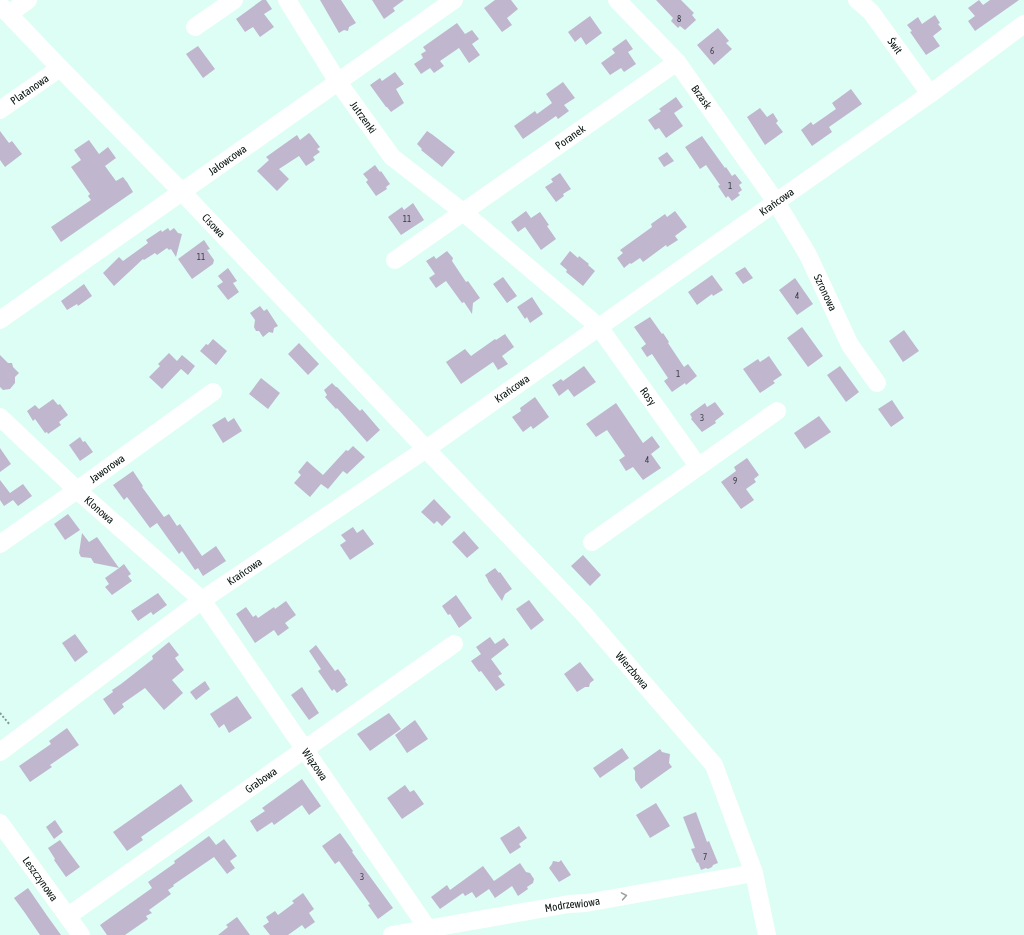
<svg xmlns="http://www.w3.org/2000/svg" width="1024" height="935" font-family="'Asap Condensed',sans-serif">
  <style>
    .building { fill: #c0b7cf }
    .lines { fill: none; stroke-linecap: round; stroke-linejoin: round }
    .path { stroke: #829a93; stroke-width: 2; stroke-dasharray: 2 2; stroke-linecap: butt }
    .minor { stroke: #fff; stroke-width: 18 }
    .oneway { stroke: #9ca1a0 }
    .labels { text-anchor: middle; stroke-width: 4; stroke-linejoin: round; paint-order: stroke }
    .number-label { font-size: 9px; fill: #363d40 }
    .street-label { font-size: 11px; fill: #081411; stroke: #fff }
  </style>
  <rect width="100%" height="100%" fill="#ddfef4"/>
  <path class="building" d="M262,0H266L272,9L264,14L274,27L260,37L253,27L245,32L236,19Z
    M320,0H341L356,23L349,27L348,31L344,30L339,33Z
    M372,0H404L393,8L395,11L384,19Z
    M495,0H511L518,9L507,18L512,25L502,32L484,8Z
    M656,0H681L694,13L692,15L696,20L685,30L680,26L678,28L671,21L673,18Z
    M979,0L983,5L990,0H1019L975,31L968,21L975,16L968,8Z
    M935,15L940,23L938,24L942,29L933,36L940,46L926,55L910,32L912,31L907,25L918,17L922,24Z
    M590,16L602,33L586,45L581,37L575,42L568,32Z
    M457,23L465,34L472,30L479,39L472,44L480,55L469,63L459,48L440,61L444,66L434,73L430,68L421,74L414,64L423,58L421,54L426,51L423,47Z
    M718,28L729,41L726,43L732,49L714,65L697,45Z
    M626,39L633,49L628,52L636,64L624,72L621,68L610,75L601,63L615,53L612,49Z
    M198,46L215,69L203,78L186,54Z
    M395,72L404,84L396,89L404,103L391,112L387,107H386L370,85L380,78L382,81Z
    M563,82L575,98L564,105L569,111L558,119L556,116L523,139L514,126L535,111L537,114L552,103L546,94Z
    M851,89L862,104L829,127L832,132L812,146L801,130L811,122L813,125L836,109L832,103Z
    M676,97L683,107L674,113L683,126L666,138L659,128L655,130L648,120L661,111L659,109Z
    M760,108L767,117L773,113L778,121L776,123L783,132L765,145L747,117Z
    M0,131L9,143L12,141L22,154L5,167L0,160Z
    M427,131L433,135L455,152L442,167L421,150L422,149L417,144Z
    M309,133L311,135L320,147L317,149L320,152L313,157L315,160L306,166L299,156L279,169L289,179L277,191L257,171L269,160L266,157L297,135L300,140Z
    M702,136L725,168L726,167L732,176L735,174L742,183L739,185L742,190L738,193L740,195L732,201L728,196L726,198L718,186L720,185L706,165L700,169L685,147Z
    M89,140L99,154L108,147L116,158L105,166L116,181L123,177L126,181L127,182L133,192L61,242L51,227L91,200L88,196L90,194L71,167L81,160L74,150Z
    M667,152L674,161L664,167L658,158Z
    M375,165L380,172L381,171L390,184L386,187L387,189L376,196L366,182L368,180L363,174Z
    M560,173L571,189L563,194L564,196L556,202L545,187L553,182L551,179Z
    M413,203L424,220L401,235L388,217L402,207L404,210Z
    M526,211L531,218L540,212L549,225L547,226L556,239L541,250L525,227L518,232L511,222Z
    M675,211L687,227L675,236L678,240L667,247L666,245L643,262L640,258L631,264L630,263L624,268L617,258L623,253L620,250L652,227L651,224L665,214L667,217Z
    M168,228L170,231L174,228L178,233L182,234L176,257L171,249L169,250L167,248L157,255L155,253L144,260L143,259L114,286L103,273L119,257L123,261L148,243L146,240L161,230L162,232Z
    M204,240L210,249L207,250L214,260L213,264L192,279L178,259Z
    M447,251L453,258L452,261L466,282L468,281L480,298L473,303L472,314L464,302L462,303L446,281L436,288L429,278L435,274L426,261L434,256L436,259Z
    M570,251L578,258L579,256L589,264L588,265L595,271L583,286L566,272L567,270L560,264Z
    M745,267L753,278L743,284L735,273Z
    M228,268L237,281L233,283L239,292L228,300L217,286L223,282L218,276Z
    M712,275L723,290L713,296L712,294L697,305L688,292Z
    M503,277L517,296L507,303L493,284Z
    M795,278L813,304L797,315L779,290Z
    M84,284L92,296L78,306L77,304L67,310L61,301Z
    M532,297L543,314L530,323L527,317L525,319L517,307Z
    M260,306L264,311L267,309L278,326L274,328L273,333L269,332L263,337L259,331H256L254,327L255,320L250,313Z
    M650,317L662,334L663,333L669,342L668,343L684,367L688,364L697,376L686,385L685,383L672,392L664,381L668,378L652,354L647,357L641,348L646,344L634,327Z
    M802,327L823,356L808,367L787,338Z
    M904,330L919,351L903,362L889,341Z
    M505,334L514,347L502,356L508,364L498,370L493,362L461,384L446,362L465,349L471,356L495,339L496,340Z
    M213,339L227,351L216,365L200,351L206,344L208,345Z
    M299,343L319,364L308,375L288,354Z
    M169,353L177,361L182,355L195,366L188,375L181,369L162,389L149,377L160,366L158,364Z
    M0,355L8,363H12L13,367L19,373L15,377V383L10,389L3,390L0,387Z
    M769,356L782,375L773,381L775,383L760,393L743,369L758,359L760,362Z
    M584,366L596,382L574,397L568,389L559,396L552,385L561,379L563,381Z
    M840,366L859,392L846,402L827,375Z
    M261,378L280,393L268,409L249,394Z
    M332,383L336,387H337L360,411L362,409L380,430L367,442L337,408L336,409L325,397L327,395L324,390Z
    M535,397L549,417L533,429L531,426L523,432L512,417L521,411L520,408Z
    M53,399L58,405L60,404L68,415L59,422L61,425L48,434L47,432L45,433L35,419L33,421L27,411L35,405L39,409Z
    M892,400L904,418L891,427L878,409Z
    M715,402L724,414L715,421L716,423L702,432L691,419L692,418L690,414L705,403L707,407Z
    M616,403L643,443L652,436L660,447L651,454L661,468L643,480L633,467L626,471L619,460L625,456L607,430L596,437L586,424Z
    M819,416L831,432L805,449L794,433Z
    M225,417L228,422L234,418L242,431L223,443L212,425Z
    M80,437L83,442L85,441L93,452L80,461L69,445Z
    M353,446L365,457L347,474L343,471L328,489L321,484L310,497L294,483L301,475L298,472L307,461L323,475L346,450L348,451Z
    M0,448L11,464L0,472Z
    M747,458L759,475L754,479L756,482L746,489L754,500L741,509L721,482L736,471L734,467Z
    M133,471L143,486L142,487L164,517L169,514L177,526L180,524L202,556L216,546L226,561L203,576L198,568L195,570L182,551L179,554L157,523L150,528L127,497L124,500L113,485Z
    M0,480L10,493L23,484L32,496L18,506L13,500L4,506L0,500Z
    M434,499L451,517L442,526L437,521L434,524L421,512Z
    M68,514L80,530L65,540L54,524Z
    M353,527L357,533L363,529L374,544L350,560L340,545L346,541L341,535Z
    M464,531L479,548L467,558L452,542Z
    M82,533L89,542L97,537L119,568L124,564L131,574L128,576L132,581L112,595L105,587L109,584L105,578L119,568L94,563L91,558L81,557L79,553Z
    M583,555L601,575L590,586L571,566Z
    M495,568L499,573L500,572L512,589L505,594L502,601L488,581V580L485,575Z
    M158,593L167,605L153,615L151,612L138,621L131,611Z
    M456,595L472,618L459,628L450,614L448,615L442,606Z
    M529,600L544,620L531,630L516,609Z
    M286,601L296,615L285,623L289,628L278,636L274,630L255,643L236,614L246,607L253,617L256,615L258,618L274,607L275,609Z
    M75,634L88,652L75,662L62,643Z
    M490,637L495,644L504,638L509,645L491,659L502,674L498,676L505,685L496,691L481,671L479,672L471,661L481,654L476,647Z
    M169,642L179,655L175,658L184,670L172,680L183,693L164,710L145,688L122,704L124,707L114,715L103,699L113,692L112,690L121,684L153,659L152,656Z
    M316,645L335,671L338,669L346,680L345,681L348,685L337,693L334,689L332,691L318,671L321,669L309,651Z
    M580,662L594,680L590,683L589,687H585L577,692L564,674Z
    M205,681L210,689L196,700L190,692Z
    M302,687L319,713L309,720L291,695Z
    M237,696L252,718L229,733L224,724L219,728L210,714Z
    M389,713L401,729L370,751L357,734Z
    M415,720L428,739L407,753L395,735Z
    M67,728L79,745L50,765L52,767L30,782L19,766L51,744L49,741Z
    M622,748L629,758L600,778L593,768Z
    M660,749L662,752L670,754L669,763L672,767L641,789L635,780V771L633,768Z
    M302,779L321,806L309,815L302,805L274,825L272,822L257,832L250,821L265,811L262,808Z
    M181,784L193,801L141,837L143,840L127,851L113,832Z
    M405,785L410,792L414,790L424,804L402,819L387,798Z
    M656,803L670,826L650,838L636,815Z
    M696,812L707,842L709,841L718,863L713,865L712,867L708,869L706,868L701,870L698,862L697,863L691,849L695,848L683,817Z
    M55,820L63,832L54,839L46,827Z
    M519,826L527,838L519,844L521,847L510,854L500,838Z
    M340,833L353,851L352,852L393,908L378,919L368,905L370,904L339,861L335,864L322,846Z
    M209,836L216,845L224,839L237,856L230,861L235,868L227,874L214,857L173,885L174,886L168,890L171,894L149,910L152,913L146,916L148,919L125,935H107L100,925L152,888L148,882L175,863L174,861Z
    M60,840L80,867L66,877L54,860L55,859L48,848Z
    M561,860L571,875L559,882L549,868L552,864L553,861L559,862Z
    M520,863L526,872L530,873L534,879L533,883L527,887L528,889L518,896L512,886L495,898L489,889L476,898L472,892L465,896L463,893L440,909L431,897L447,885L450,890L483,866L494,881Z
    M28,888L48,917L61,935H40L25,913L14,898Z
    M303,893L314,909L309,913L315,922L305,929L302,925L288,935H270L263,926L269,922L266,917L275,911L278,915L294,903L292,901Z
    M237,917L250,935H218L228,927L226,925Z"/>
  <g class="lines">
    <path class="path" d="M0,713L10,725"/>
    <g class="minor">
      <path id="s1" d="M287,0L338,82L392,157L463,212L599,327L698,466"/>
      <path id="s2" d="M617,0L677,62L776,202L808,255L850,345L877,383"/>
      <path id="s3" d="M857,0L871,12L930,94"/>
      <path id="s4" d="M0,5L60,68L182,192L426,449L583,613L714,765L754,873L767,935"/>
      <path d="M9,14L28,0"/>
      <path d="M195,27L234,0"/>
      <path id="s5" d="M0,110L60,68"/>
      <path id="s6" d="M395,260L677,62"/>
      <path id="s7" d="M0,320L454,0"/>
      <path id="s8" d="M0,417L77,490L202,600L428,929"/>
      <path d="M592,542L777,411"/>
      <path id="s9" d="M0,544L77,490L213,392"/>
      <path id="s10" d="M0,752L202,600L426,449L599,327L776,202L930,94L1024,24"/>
      <path id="s11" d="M0,823L81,935"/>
      <path id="s12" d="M68,916L454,644"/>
      <path id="s13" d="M392,935L569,904L586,903L754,873"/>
    </g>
  </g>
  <defs><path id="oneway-chevron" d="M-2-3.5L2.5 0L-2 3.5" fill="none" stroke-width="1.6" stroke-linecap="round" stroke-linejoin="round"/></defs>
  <use class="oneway" href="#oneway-chevron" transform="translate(624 896) rotate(-10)"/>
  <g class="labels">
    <g class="number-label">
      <text x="679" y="22">8</text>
      <text x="712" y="54">6</text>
      <text x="730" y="189">1</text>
      <text x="407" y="222">11</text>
      <text x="201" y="260">11</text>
      <text x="797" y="299">4</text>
      <text x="678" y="377">1</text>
      <text x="702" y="421">3</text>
      <text x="647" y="463">4</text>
      <text x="735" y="484">9</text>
      <text x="705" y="860">7</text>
      <text x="362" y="880">3</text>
    </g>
    <g class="street-label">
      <text dy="4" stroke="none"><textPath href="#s3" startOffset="60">Świt</textPath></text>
      <text dy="4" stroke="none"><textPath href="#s5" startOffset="36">Platanowa</textPath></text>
      <text dy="4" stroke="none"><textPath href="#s2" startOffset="129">Brzask</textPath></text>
      <text dy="4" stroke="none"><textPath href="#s1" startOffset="140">Jutrzenki</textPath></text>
      <text dy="4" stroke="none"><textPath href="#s6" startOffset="214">Poranek</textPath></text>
      <text dy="4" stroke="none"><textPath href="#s7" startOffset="278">Jałowcowa</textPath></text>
      <text dy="4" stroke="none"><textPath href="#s10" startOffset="952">Krańcowa</textPath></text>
      <text dy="4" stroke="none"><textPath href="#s4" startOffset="307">Cisowa</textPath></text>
      <text dy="4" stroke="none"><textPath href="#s2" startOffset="361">Szronowa</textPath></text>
      <text dy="4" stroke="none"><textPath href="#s10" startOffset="628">Krańcowa</textPath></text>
      <text dy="4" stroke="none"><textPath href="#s1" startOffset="542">Rosy</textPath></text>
      <text dy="4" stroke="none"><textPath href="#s9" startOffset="131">Jaworowa</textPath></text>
      <text dy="4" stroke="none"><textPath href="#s8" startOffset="136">Klonowa</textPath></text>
      <text dy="4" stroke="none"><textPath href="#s10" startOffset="304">Krańcowa</textPath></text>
      <text dy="4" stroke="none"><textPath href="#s4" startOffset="918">Wierzbowa</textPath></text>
      <text dy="4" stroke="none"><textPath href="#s8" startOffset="472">Wiązowa</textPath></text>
      <text dy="4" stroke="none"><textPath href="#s12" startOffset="236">Grabowa</textPath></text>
      <text dy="4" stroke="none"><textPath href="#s11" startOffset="69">Leszczynowa</textPath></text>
      <text dy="4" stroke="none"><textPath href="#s13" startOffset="183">Modrzewiowa</textPath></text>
    </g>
  </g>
</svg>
